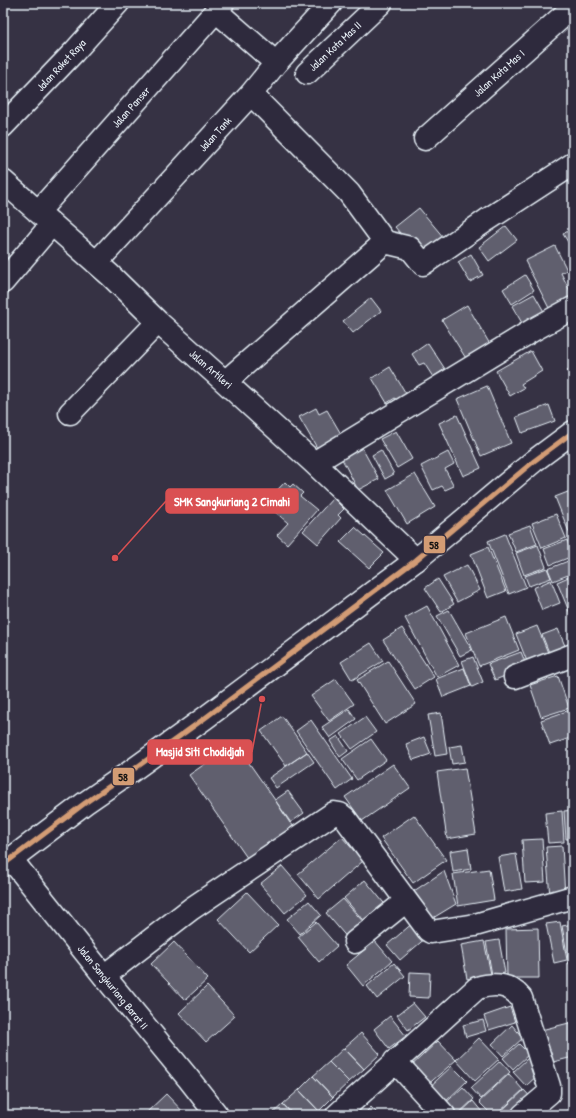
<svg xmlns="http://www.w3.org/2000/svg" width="576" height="1118" font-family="'Patrick Hand',sans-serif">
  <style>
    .building { fill: #605e6e; stroke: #e8f1f8 }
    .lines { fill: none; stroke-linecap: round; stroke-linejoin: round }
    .minor-casing { stroke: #e8f1f8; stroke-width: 25 }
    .major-casing { stroke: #e8f1f8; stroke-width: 25 }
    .minor { stroke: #2f2a3d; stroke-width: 22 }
    .major { stroke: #2f2a3d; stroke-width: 22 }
    .bus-1-casing { stroke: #2f2a3d; stroke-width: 8 }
    .bus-1 { stroke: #d39c74; stroke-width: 5 }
    .labels { text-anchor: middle; stroke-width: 3; stroke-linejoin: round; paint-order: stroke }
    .street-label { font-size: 11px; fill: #e8f1f8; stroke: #2f2a3d }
    .leader { fill: none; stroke: #da5052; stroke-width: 1.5 }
    .callout-dot { fill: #da5052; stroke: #2f2a3d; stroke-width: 1.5 }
    .callout { fill: #da5052; stroke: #da5052; stroke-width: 1.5 }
    .callout-label { font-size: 12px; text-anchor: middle; font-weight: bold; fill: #fff }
    .line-badge { stroke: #2f2a3d; stroke-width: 1.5 }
    .pale-badge-label { font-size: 11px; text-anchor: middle; font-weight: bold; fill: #111 }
  </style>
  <rect width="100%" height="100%" fill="#363244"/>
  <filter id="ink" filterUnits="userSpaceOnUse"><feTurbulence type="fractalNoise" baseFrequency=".025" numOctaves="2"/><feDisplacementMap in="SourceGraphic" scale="8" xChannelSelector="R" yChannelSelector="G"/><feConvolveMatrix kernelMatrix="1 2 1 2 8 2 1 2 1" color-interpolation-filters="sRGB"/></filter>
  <g filter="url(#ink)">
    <path class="building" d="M419,208L444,238L421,258L395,227Z
      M506,226L517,240L489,261L479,247Z
      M573,228V250L563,234Z
      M555,246L567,270L561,273L573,297V304L552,314L525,261Z
      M471,254L483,275L470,282L458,262Z
      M525,275L534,290L512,304L503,289Z
      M534,294L546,315L525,328L512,306Z
      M371,298L381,311L353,333L343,321Z
      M467,305L491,346L467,360L442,320Z
      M428,343L445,369L433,377L424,363L419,365L412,354Z
      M531,351L542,371L521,384L524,388L510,396L496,371Z
      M390,367L408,397L398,403L395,398L387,403L372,378Z
      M573,368V382L567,371Z
      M487,386L511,443L481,456L457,399Z
      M549,405L555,421L522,433L516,417Z
      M316,408L319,414L327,410L344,439L320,453L299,417Z
      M457,415L481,468L463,476L439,423Z
      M396,431L412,459L397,468L380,439Z
      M362,448L379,479L358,490L342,459Z
      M381,450L394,474L385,479L372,455Z
      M448,452L454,464L445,469L454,486L445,490L442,486L433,490L421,466Z
      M415,474L435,507L407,524L387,490Z
      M285,482L290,487L293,484L303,493L300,496L317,510L287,544L277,535L288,523L265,503Z
      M573,490V536L571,537L555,497Z
      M333,498L344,509L338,515L341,518L318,544L303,531Z
      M556,514L566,538L542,548L532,523Z
      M530,525L537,544L516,552L508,533Z
      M355,527L384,553L369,568L340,542Z
      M505,534L526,587L509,594L488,541Z
      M567,540L573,556L550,565L544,549Z
      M538,545L546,567L524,575L516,553Z
      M488,547L506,591L488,598L471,554Z
      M573,559V573L553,581L548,569Z
      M467,565L480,590L457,602L443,577Z
      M547,568L551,578L529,586L525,576Z
      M573,575V621L557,582Z
      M438,579L454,604L441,612L425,588Z
      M551,580L560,603L542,610L533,588Z
      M427,606L459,665L437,677L405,618Z
      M449,610L472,650L460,656L437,616Z
      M506,617L519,650L479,666L466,633Z
      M537,626L551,660L530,669L516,634Z
      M402,628L434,677L415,689L383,640Z
      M558,629L568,653L552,660L542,635Z
      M371,643L383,661L352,680L341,662Z
      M521,652L527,667L495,680L488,664Z
      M473,657L483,682L472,687L462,661Z
      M388,661L416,704L385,724L357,680Z
      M464,668L471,686L443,697L436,679Z
      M558,676L569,708L541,717L530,685Z
      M336,679L354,704L329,721L311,696Z
      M349,709L356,719L330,738L322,727Z
      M570,710L573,719V737L550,745L541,720Z
      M441,713L447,754L435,756L428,715Z
      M282,716L307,752L286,766L261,731Z
      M365,717L376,732L352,749L341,734Z
      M311,720L352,779L337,790L296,731Z
      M338,736L348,751L340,757L330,741Z
      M424,737L431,754L413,760L406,744Z
      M371,739L386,760L357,780L342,759Z
      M235,743L296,830L250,862L189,775Z
      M462,745L465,762L452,764L449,747Z
      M307,752L314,762L276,788L269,778Z
      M393,764L410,788L362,821L345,797Z
      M465,768L476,834L447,839L437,772Z
      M288,791L304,813L290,823L275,800Z
      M573,810V839H566L564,811Z
      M562,811L564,842L548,843L545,813Z
      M414,815L446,860L413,883L381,838Z
      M342,837L363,861L319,899L298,874Z
      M542,839L545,882L525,883L522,840Z
      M562,846L565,896L550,897L546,847Z
      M468,848L471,869L453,872L450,851Z
      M516,854L522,889L504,892L498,857Z
      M282,866L307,895L285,913L260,884Z
      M489,869L494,900L458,906L453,874Z
      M444,871L456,904L433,918L414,891Z
      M365,880L388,908L368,926L344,898Z
      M247,892L278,925L249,952L218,919Z
      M343,899L366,925L349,940L326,913Z
      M309,901L321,915L300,934L287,919Z
      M316,922L337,946L319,962L298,937Z
      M414,922L427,937L400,960L387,945Z
      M560,922L567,960L554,963L546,924Z
      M573,924V963L569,964L562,926Z
      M538,928L539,978H507L506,929Z
      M499,940L505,973L492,975L486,942Z
      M375,941L392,961L363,986L346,965Z
      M484,941L491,974L467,979L461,945Z
      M174,942L208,979L185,1000L151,964Z
      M394,963L405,976L377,999L367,986Z
      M410,972L430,973L429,998L409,997Z
      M207,986L235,1016L206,1042L179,1013Z
      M413,1003L425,1017L408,1030L397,1015Z
      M510,1007L515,1022L489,1030L484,1016Z
      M390,1016L406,1036L389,1049L374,1029Z
      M483,1020L486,1031L466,1037L463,1025Z
      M573,1022V1057L545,1064L537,1031Z
      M512,1025L523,1038L503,1056L492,1044Z
      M361,1033L380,1054L364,1069L344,1048Z
      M479,1038L499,1059L475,1081L456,1060Z
      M438,1041L456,1060L425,1087L408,1069Z
      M519,1044L529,1054L513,1069L503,1058Z
      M344,1048L364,1069L349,1082L329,1062Z
      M528,1058L541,1072L526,1086L513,1072Z
      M500,1061L510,1072L481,1099L471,1088Z
      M329,1062L349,1082L333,1097L313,1076Z
      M452,1066L467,1081L441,1106L426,1090Z
      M509,1074L523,1090L496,1115H492L479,1102Z
      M313,1076L333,1097L319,1111L299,1090Z
      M463,1087L474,1099L457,1115H449L441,1107Z
      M299,1090L319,1111L314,1115H293L283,1104Z
      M524,1090L535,1102L520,1115H497Z
      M166,1094L186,1115H150L147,1112Z
      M473,1101L482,1112L479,1115H458Z
      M283,1104L293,1115H271Z
      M371,1107L379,1115H363Z"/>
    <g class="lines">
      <g class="minor-casing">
        <path id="minor" d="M216,11L276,63
          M307,73L381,3
          M251,94L349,193L385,242L410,248L423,264L487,220L573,164
          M3,126L74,52L118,3
          M425,139L573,7
          M3,181L110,275L158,322L225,382L314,463L416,560
          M38,212L223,3
          M96,263L251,94L276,63L331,3
          M3,282L52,224
          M225,382L385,242
          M70,413L158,322
          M314,463L533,330L573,308
          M515,677L573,655
          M11,859L104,976L188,1078L217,1115
          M355,942L406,901
          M104,976L191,909L334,813L340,814L345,818L428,930L431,932L475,925L573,897
          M395,1061L444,1115
          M337,1115L477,988C494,983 509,983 521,998L549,1086V1093L523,1115"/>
      </g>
      <g class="major-casing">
        <path id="major" d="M3,865L85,803L130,772L205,718L416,560L534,461L573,432"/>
      </g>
      <use href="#minor" class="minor"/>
      <use href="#major" class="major"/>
      <g class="bus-1-casing">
        <path id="bus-1" d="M3,865L85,803L130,772L205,718L416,560L534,461L573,432"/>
      </g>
      <use href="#bus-1" class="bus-1"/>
    </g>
  </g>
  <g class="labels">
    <g class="street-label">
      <text transform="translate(335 46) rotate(-43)" y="4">Jalan Kota Mas II</text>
      <text transform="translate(61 65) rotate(-47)" y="4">Jalan Roket Raya</text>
      <text transform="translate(499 73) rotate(-42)" y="4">Jalan Kota Mas I</text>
      <text transform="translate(131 107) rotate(-48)" y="4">Jalan Panser</text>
      <text transform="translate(215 134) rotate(-48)" y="4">Jalan Tank</text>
      <text transform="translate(211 369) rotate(41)" y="4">Jalan Artileri</text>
      <text transform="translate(113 987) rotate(51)" y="4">Jalan Sangkuriang Barat II</text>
    </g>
  </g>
  <path class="leader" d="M115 558L166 501M262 699L252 752"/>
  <g class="callout-dot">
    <circle cx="115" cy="558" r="4"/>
    <circle cx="262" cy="699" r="4"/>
  </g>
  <g class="callout">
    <rect x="166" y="489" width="132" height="24" rx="4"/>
    <rect x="148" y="740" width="104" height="24" rx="4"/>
  </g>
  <g class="callout-label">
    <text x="232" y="506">SMK Sangkuriang 2 Cimahi</text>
    <text x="200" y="756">Masjid Siti Chodidjah</text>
  </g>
  <g class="line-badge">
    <rect x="423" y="535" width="23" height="19" rx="4" fill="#d39c74"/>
    <rect x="112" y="767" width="23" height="19" rx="4" fill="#d39c74"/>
  </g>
  <g class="pale-badge-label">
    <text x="434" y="549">58</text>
    <text x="123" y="781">58</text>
  </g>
  <rect width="576" height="1118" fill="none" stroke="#2f2a3d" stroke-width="16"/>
  <rect x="8" y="8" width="560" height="1102" fill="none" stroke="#e8f1f8" stroke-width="1.5" filter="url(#ink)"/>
</svg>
